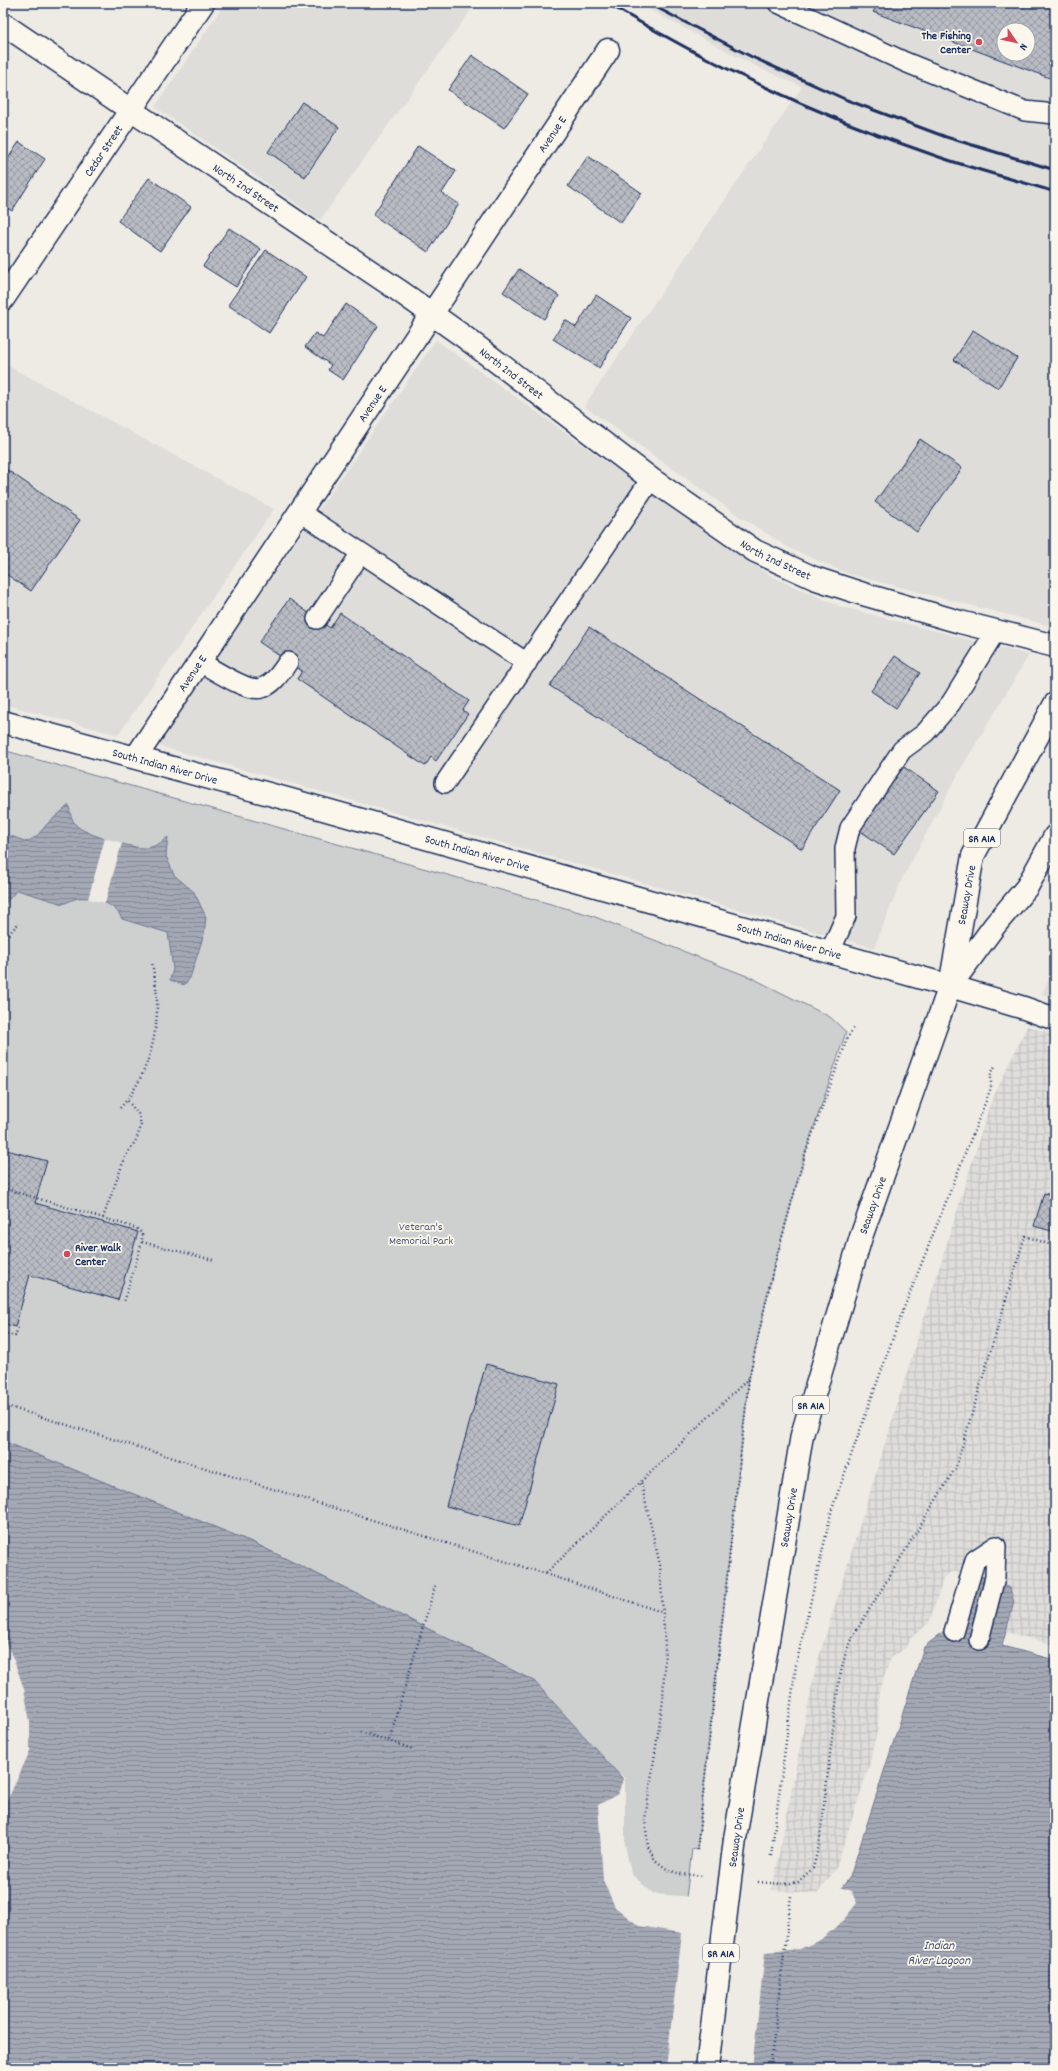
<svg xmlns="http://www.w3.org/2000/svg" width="1058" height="2071" font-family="Dekko,sans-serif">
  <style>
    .built { fill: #deddda; fill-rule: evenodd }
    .industrial { fill: url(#industrial-grid) }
    .park { fill: #cecfcf; stroke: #747f96 }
    .water { fill: url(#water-rules); stroke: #6d7892 }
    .pier { fill: #eeebe4 }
    .building { fill: url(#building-cross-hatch); stroke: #1b2f5e; fill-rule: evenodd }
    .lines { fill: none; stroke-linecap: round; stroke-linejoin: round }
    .lane-casing { stroke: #1b2f5e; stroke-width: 22 }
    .street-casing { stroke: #1b2f5e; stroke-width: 25 }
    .secondary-casing { stroke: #1b2f5e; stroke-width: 25 }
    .primary-casing { stroke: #1b2f5e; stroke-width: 25 }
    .path { stroke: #1b2f5e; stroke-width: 2.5; stroke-dasharray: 1 3; stroke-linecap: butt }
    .lane { stroke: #fbf7ec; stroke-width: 19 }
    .street { stroke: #fbf7ec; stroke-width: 22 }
    .secondary { stroke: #fbf7ec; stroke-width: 22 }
    .primary { stroke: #fbf7ec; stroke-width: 22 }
    .rail { stroke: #1b2f5e; stroke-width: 3 }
    .primary-bridge-casing { stroke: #1b2f5e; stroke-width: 25; stroke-linecap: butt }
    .primary-bridge { stroke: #fbf7ec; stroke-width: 22 }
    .poi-dot { fill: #d1495b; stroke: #fbf7ec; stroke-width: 1.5 }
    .labels { text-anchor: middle; stroke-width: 3.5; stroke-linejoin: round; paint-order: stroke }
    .shield { fill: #fbf7ec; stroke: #5e6b89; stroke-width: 1 }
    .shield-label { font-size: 11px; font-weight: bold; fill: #1b2f5e }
    .poi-label { font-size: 12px; font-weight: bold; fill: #1b2f5e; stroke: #fbf7ec; text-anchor: end }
    .street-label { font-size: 12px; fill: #1b2f5e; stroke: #fbf7ec }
    .park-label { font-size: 12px; fill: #48577a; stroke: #fbf7ec }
    .water-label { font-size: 13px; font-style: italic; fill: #445378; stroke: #fbf7ec }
  </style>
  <defs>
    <pattern id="industrial-grid" width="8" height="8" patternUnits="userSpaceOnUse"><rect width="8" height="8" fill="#deddda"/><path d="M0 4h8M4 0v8" fill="none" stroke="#bebebe"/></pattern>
    <pattern id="water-rules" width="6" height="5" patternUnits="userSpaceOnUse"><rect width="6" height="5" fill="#a3a8b4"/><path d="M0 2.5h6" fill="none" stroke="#848996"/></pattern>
    <pattern id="building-cross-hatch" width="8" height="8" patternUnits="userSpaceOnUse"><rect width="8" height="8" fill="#b9bcc3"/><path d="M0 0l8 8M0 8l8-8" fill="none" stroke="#9699a2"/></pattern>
  </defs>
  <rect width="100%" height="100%" fill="#eeebe4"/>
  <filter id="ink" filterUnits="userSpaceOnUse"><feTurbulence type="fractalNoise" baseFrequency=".025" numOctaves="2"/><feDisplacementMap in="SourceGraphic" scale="8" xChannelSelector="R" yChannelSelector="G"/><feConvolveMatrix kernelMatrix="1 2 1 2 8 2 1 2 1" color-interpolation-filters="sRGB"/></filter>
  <g filter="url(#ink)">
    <path class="built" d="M225,3H476L320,220L155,107Z
      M637,3H1055V614L1047,625L849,574L791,549L739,516L584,406L802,87L753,65ZM1004,30H1028V54H1004Z
      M436,340L720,543L775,578L842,607L1029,655L963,765L902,879L874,948L156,745Z
      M3,363L274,509L118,735L3,704Z
      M1055,966V998L1042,994Z"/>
    <path class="industrial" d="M1027,1026L1055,1034V1645L1005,1632L1014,1602L1013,1592L1001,1582L959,1572H951L944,1577L929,1623L911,1638L907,1647L891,1658L879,1691L878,1727L870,1763L836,1869L817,1894L772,1890L815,1670L990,1104Z"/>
    <path class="park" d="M3,750L590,915L752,978L830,1017L846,1032L805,1154L773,1270L749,1378L697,1850L692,1849L686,1898L653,1896L630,1875L534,1681L254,1543L3,1441Z"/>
    <path class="water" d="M69,805C70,813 71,819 76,825C83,834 134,849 146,848C155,847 160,843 168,837L166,856L174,875L194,892L206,917L204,934L190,978L184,985L170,980L173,969L168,933L122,919C116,904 94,896 78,898C73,899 68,902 63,904L17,890L3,906V833L27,842L37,836L47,824Z
      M3,1441L254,1543L534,1681L623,1779V1844L630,1875L654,1896L825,1909L850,1877L924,1647L943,1632L957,1586L964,1588L968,1574C983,1576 997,1580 1010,1588L1014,1602L1002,1646L1055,1660V2068H3Z"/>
    <path class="pier" d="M105,838L122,843L105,903L88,899Z
      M3,1640L11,1652L24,1689L30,1722V1751L9,1797L3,1804Z
      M620,1773L625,1779V1844L631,1874L654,1894L824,1907L840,1887L851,1891L857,1903L841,1923L820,1940L800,1949L765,1952L752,2068H666L682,1933L639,1926L615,1907L603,1880L598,1805L618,1794L623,1779Z"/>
    <path class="building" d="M879,3H1055V80L873,12ZM1004,30H1028V54H1004Z
      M472,55L528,94L504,128L448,90Z
      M302,102L339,127L305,177L268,152Z
      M19,142L45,159L12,211L3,205V166Z
      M418,146L456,171L442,193L459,204L428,252L373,215Z
      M588,156L642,193L621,223L568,186Z
      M149,178L191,207L160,251L118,221Z
      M229,228L261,249L236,287L203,266Z
      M266,250L306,277L269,333L228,305Z
      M519,269L559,296L544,319L503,292Z
      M596,295L631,318L599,368L553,339L565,320L576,327Z
      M346,304L378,326L343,380L328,370L331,365L305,347L315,333L323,338Z
      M973,330L1017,358L998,388L954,360Z
      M920,439L962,468L917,532L875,502Z
      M3,467L80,520L31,591L3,572Z
      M289,599L330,628L340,613L469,701L463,710L468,714L436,761L431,757L425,766L297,679L302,671L259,642Z
      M589,627L840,790L802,849L550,686Z
      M895,656L920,673L896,708L871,691Z
      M898,763L939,791L894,854L853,826Z
      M3,1149L47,1161L35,1203L138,1232L118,1300L30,1275L15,1327L3,1323Z
      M1044,1193L1055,1196V1232L1034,1226Z
      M486,1364L559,1384L519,1526L446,1506Z"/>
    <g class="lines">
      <g class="lane-casing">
        <path id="lane" d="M778,3L905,62L1025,111L1055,114
          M300,512L527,663
          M317,619L361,553
          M200,662C213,669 248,693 262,688C274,684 281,672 288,662
          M445,783L651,479
          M830,952L846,916L845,848L850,828L902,750L925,733L951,703L995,632
          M954,1632L975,1560L996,1546
          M979,1640L995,1577L996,1546"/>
      </g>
      <g class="street-casing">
        <g id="street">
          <path id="s1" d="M3,24L398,290L463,336L651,479L755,551L814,578L863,594L960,622L1055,646"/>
          <path id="s2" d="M3,299L203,3"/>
          <path id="s3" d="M136,757L608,50"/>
          <path d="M950,986L1024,1008L1055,1019"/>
        </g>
      </g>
      <g class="secondary-casing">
        <g id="secondary">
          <path id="s4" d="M3,722L291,800L950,986"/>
        </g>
      </g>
      <g class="primary-casing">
        <g id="primary">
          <path d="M953,982L995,925L1027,887L1055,836"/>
          <path id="s5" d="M735,1839L802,1435L861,1237L950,986L973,856L1055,704"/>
        </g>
      </g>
      <path class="path" d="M3,940L19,923
        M120,1108C145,1081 158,1039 157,1002C157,989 154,975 152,962
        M3,1188L136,1228L142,1233V1242L124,1302
        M103,1218L125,1157L136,1140L141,1126L139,1115L127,1100
        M142,1242L213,1260
        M3,1333L15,1336L18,1328
        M3,1405L546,1574L662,1612
        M641,1483L660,1565L665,1648L663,1700L645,1819L648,1847L655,1860L668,1870L681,1874L703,1876
        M546,1573L749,1378
        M361,1732L413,1749
        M389,1740L436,1583
        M697,1850L749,1378L773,1270L805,1154L843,1051L846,1040L855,1026
        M771,1856L796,1665L832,1509L900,1318L991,1088V1074L996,1064
        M758,1882L783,1884L798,1882L813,1868L819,1846L839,1680L846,1652L855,1633L956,1467L1025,1236L1055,1246
        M770,2068L791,1896"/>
      <use href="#lane" class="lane"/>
      <use href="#street" class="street"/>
      <use href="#secondary" class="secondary"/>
      <use href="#primary" class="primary"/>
      <path class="rail" d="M607,3C711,65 823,118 939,157C977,170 1016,180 1055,192
        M648,3L752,57L847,100L946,137L1055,170"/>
      <g class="primary-bridge-casing">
        <path id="primary-bridge" d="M707,2068L735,1839"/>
      </g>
      <use href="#primary-bridge" class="primary-bridge"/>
    </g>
  </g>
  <g class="poi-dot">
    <circle cx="979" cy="42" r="4"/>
    <circle cx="67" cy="1254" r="4"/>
  </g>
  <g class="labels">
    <g class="shield">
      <rect x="964" y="829" width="36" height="18" rx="3"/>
      <rect x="793" y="1396" width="36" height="18" rx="3"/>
      <rect x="703" y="1944" width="36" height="18" rx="3"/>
    </g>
    <g class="shield-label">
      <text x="982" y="842">SR A1A</text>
      <text x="811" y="1409">SR A1A</text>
      <text x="721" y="1957">SR A1A</text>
    </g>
    <g class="poi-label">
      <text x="971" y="39">The Fishing<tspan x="971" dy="14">Center</tspan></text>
      <text x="75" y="1251" text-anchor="start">River Walk<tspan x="75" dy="14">Center</tspan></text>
    </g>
    <g class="street-label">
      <text dy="4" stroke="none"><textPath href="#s3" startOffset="749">Avenue E</textPath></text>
      <text dy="4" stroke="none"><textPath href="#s2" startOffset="179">Cedar Street</textPath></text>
      <text dy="4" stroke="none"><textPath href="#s1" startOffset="293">North 2nd Street</textPath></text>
      <text dy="4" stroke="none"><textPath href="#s1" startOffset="617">North 2nd Street</textPath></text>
      <text dy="4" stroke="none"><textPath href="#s3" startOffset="425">Avenue E</textPath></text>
      <text dy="4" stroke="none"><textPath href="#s1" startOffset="941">North 2nd Street</textPath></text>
      <text dy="4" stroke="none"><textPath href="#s3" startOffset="101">Avenue E</textPath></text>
      <text dy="4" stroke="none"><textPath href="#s4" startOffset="168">South Indian River Drive</textPath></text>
      <text dy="4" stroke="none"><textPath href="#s4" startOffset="492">South Indian River Drive</textPath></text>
      <text dy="4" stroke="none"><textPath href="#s5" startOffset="975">Seaway Drive</textPath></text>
      <text dy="4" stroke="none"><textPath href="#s4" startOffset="816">South Indian River Drive</textPath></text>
      <text dy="4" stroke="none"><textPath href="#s5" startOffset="650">Seaway Drive</textPath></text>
      <text dy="4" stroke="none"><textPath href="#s5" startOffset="326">Seaway Drive</textPath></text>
      <text transform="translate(736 1837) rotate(-82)" y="4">Seaway Drive</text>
    </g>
    <g class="park-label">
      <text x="421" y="1230">Veteran's<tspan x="421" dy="14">Memorial Park</tspan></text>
    </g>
    <g class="water-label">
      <text x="939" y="1949">Indian<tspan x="939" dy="15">River Lagoon</tspan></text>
    </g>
  </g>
  <rect width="1058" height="2071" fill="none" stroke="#fbf7ec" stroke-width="16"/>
  <rect x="8" y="8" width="1042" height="2055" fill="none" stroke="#1b2f5e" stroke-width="1.5" filter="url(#ink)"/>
  <g transform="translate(1016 42) rotate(124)"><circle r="19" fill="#fbf7ec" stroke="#a1a7b3"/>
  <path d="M0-3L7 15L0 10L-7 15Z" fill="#d1495b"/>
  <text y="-6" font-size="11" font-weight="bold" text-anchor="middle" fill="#1b2f5e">N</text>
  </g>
</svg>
